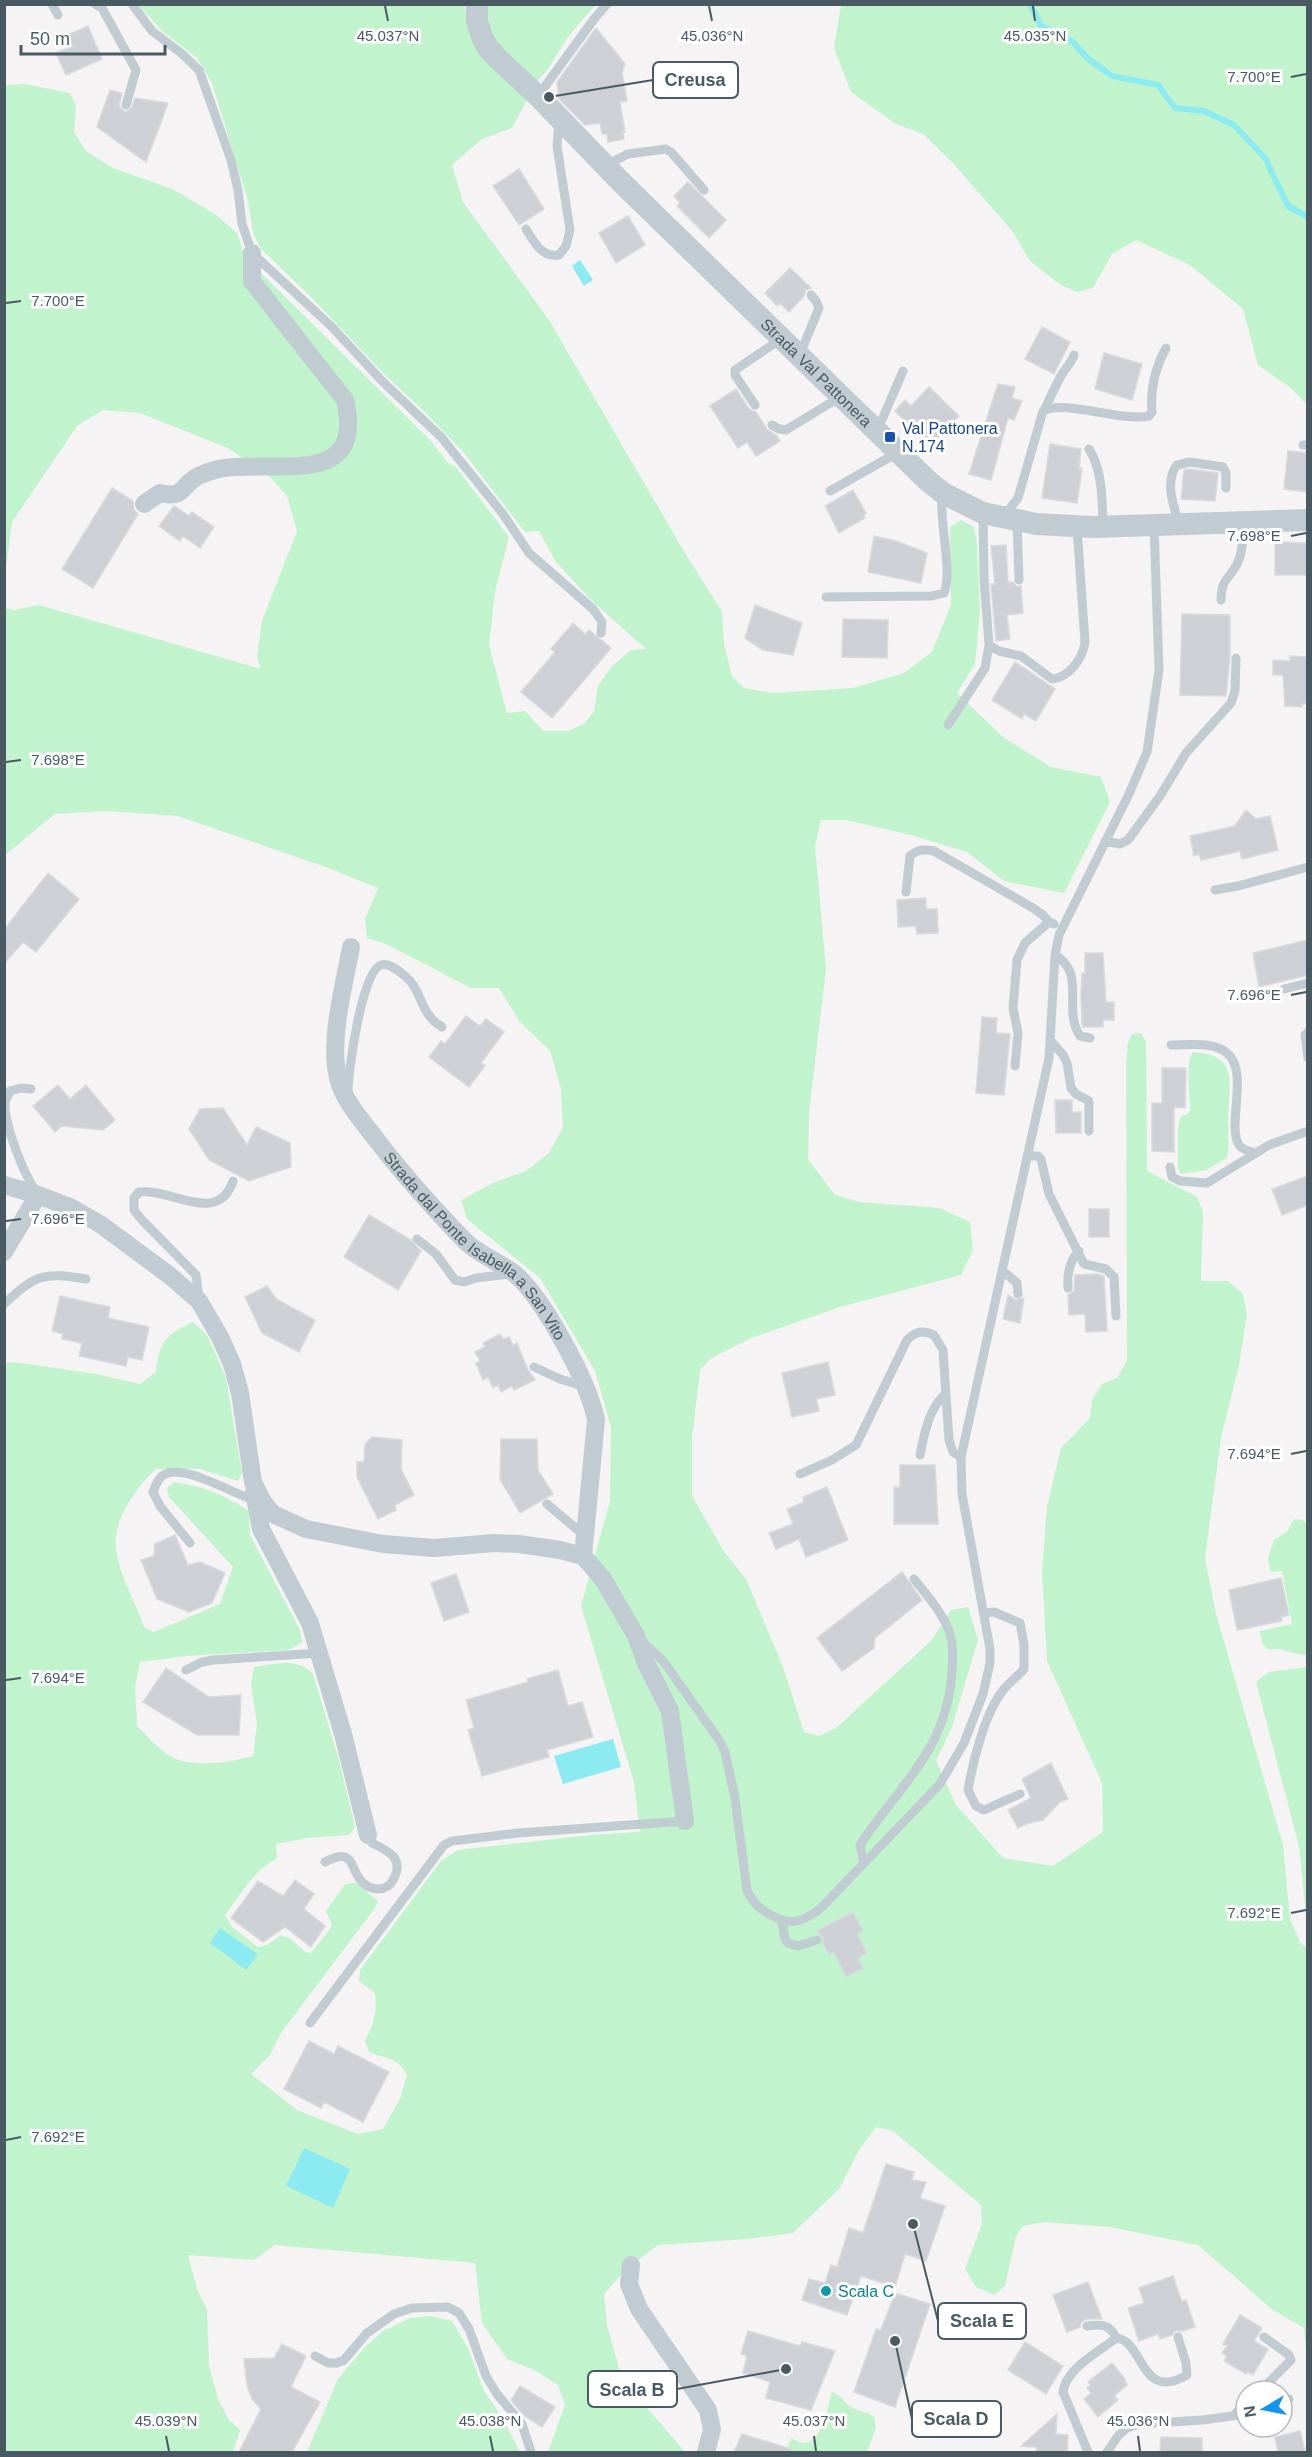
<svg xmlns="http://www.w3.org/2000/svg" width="1312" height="2457" font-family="Helvetica,sans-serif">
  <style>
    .green { fill: #c1f3cd }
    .water { fill: #8cebf1 }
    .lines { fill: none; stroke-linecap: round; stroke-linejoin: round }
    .stream { stroke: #8cebf1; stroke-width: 6 }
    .building { fill: #cdd1d5; stroke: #d7dade; stroke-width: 1.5 }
    .service { stroke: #c0ccd2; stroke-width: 9 }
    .minor { stroke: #c0ccd2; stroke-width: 18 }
    .tertiary { stroke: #c0ccd2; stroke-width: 22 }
    .ticks { fill: none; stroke: #495a62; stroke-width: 2 }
    .transit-dot { fill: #1a4fb4; stroke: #fff; stroke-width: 2 }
    .culture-dot { fill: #0f9aa8; stroke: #fff; stroke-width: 2 }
    .labels { text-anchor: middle; stroke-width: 6; stroke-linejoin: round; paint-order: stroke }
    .street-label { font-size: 16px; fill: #495a62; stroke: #fff }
    .transit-label { font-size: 16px; fill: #164399; stroke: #fff; text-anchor: start }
    .culture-label { font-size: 16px; fill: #0d838f; stroke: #fff; text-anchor: start }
    .ticks-label { font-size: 15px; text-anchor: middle; fill: #495a62; stroke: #fff; stroke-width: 6; stroke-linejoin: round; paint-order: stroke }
    .leader { fill: none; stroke: #495a62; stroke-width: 2 }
    .callout-dot { fill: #495a62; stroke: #fff; stroke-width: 2 }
    .callout { fill: #fff; stroke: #495a62; stroke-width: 2 }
    .callout-label { font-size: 18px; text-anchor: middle; font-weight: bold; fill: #495a62 }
  </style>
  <rect width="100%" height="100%" fill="#f5f3f3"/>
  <path class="green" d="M139,5H465C466,52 495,70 527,100L512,128L482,139L452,165L463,202L549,320L682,548L722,612L724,644L732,676L744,688L773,693L853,688L904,673L932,652L951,605L950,527L961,520L974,527L977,544L980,611L975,664L957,693L1003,737L1051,767L1101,777L1110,802L1064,893L1004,881L967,852L911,835L846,820H821L815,846L826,969L809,1113L808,1159L835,1195L860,1202L939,1208L970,1222L973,1250L961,1275L840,1307L751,1338L710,1359L700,1370L692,1438V1496L725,1553L746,1579L783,1667L804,1732L819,1736L836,1728L931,1641L951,1610L968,1607L978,1640L952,1727L936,1761L956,1805L1003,1858L1053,1866L1103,1832L1102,1783L1047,1661L1042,1571L1047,1507L1061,1448L1090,1418L1092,1400L1102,1384L1117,1378L1127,1361L1126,1066L1128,1042L1132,1034L1141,1033L1146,1042L1147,1171L1197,1197L1203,1212L1201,1281H1228L1243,1294L1247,1314L1239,1365L1221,1438L1205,1558L1216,1614L1283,1845L1290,1919L1301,1944L1307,1947V2366L1304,2328L1273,2310L1198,2245L1110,2227L1044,2222L1023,2226L1016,2236L1005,2286L994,2295L976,2287L965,2269L982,2224L981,2205L893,2131L876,2127L859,2150L839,2189L793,2233L748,2239L658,2245L625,2270L604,2294L607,2325L622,2379L685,2452H548L565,2405L558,2385L534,2370L507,2359L482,2323L475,2263L275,2245L254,2260L188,2255L198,2292L207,2309L209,2366L218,2399L229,2420L240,2430L233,2452H5V1363L14,1362L96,1374L140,1384L156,1372C159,1342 165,1335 193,1322L207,1335L226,1378L242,1473L238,1481L200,1469H156C137,1486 112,1521 116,1549C119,1576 136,1602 144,1627L154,1632L220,1604L233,1567L169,1497L167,1488L174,1482C206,1487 222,1494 249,1511L250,1535L300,1630L302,1643L288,1650L186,1656L140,1662L135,1687L137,1726C149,1738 165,1757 182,1761C205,1766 231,1762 253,1756L257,1724L251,1684L254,1667C275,1664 297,1657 313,1674L339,1760L355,1827L349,1835L308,1838L276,1844L277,1858L261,1869L249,1882L225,1915L232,1927L258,1947L267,1945L281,1935L291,1939L305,1952L311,1953L332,1926L326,1911L345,1884L356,1883L378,1901L375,1908L281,2033L270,2055L251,2074L297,2110L358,2134L383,2129L400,2099L407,2075C397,2056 387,2060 369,2052L365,2041C373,2027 378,2009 375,1993L359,1981L360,1970L441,1861L458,1850L591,1835L640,1832L634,1782L581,1606L610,1501L611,1427L595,1371L540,1278L467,1219L461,1200L493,1183L526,1171L549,1153L563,1127L561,1089L550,1051L520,1022L499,988H471L386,944L367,938L365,919L378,888L331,869L178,816L107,811L55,814L5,855V608L14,610L39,605L261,669L257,657L262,621L297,531L287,496L270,477L228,448L140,413L103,410L77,426L12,522L5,576L4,85L25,84L70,93L76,105L74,132L86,151L113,168L172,189L215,214L237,233L245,257L430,440L449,464L455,466L509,537L495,592L489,645L507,713L525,711L543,731H568L584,724L594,711L598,686L612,666L631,650L646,649L590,599L556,562L539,531L525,532L464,453L425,412L385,375L312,298L261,249L253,233L248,201L212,83L197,58L162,31Z
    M486,5H595L568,37L546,72L535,83C512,61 484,40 486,5Z
    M841,5H1307V405L1292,389L1258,365L1243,309L1190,265L1136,240L1112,254L1093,288L1077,292L1061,285L1030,261L1013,232L953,163L923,134L896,124L851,92L834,48Z
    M1193,1052C1242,1055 1228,1086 1228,1121C1228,1134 1230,1146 1227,1158L1206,1170L1181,1174L1178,1169V1128L1181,1116L1186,1115L1190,1111C1190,1097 1185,1062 1193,1052Z
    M1294,1519L1302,1520L1307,1524V1528L1308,1654C1292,1657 1285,1646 1269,1650L1262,1643L1260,1631L1292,1624L1282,1571L1271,1572L1268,1559L1274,1540L1287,1532Z
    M1307,1667H1308L1307,1926L1299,1846L1256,1682L1269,1672Z
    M431,2316L452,2321L468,2348L484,2391L502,2417L520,2452H307L338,2379L365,2347L383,2331L410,2318Z
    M832,2392C845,2397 842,2401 851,2407C859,2412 867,2411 874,2417L876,2427L867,2452H786L791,2438C795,2440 800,2443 805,2443C822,2443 828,2405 832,2392Z"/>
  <path class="water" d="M580,260L593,280L584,286L572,266Z
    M613,1739L621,1767L563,1784L554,1756Z
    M220,1928L258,1954L246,1970L210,1943Z
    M304,2148L350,2169L333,2208L286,2186Z"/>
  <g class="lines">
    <path class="stream" d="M1030,4L1041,26L1073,42L1087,58L1112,76L1158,85L1175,108L1204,111L1234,125L1265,158L1288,206L1308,217"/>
  </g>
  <path class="building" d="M88,26L102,59L66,75L56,53L73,46L68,35Z
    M596,28L625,64L622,72L627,101L620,102L625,132H623L624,139L608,142L607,134H602L600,123L585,125L559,99L557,82Z
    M110,90L122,93L119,106L125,112L131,109L135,98L168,103L146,162L97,127Z
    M519,169L544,209L519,225L493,186Z
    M688,182L726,220L709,238L677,206L680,203L674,196Z
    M628,216L645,245L616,263L599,233Z
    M790,268L811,288L806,290L804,296L789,312L780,303L777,306L765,293Z
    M1042,327L1070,342L1054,374L1025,359Z
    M1104,353L1142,364L1132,400L1095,389Z
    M998,384L1015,387L1012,398L1022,401L1014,420L1008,418L991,480L969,474Z
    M929,387L959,416L930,446L895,411L905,400L911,406Z
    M736,389L749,409L756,412L767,429L776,435L780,441L756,456L747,442L738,448L710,406Z
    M1050,444L1081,449L1079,468H1082L1077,503L1042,498Z
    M1288,451L1308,453V492L1284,489Z
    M1190,469L1218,473L1215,501L1181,499L1184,470Z
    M112,488L133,501L134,510L138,514L93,588L62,569Z
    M853,490L866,513L864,515L865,518L839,533L825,506Z
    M174,506L189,516L192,512L214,527L200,548L183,536L180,541L159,526Z
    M874,536L896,541L927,553L921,583L868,572Z
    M1275,542L1308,543V575H1275Z
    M1006,545L1008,583L1013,582L1016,586H1021L1023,613L1007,615L1010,639L996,641L991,584H995L991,546Z
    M755,605L802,623L793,655L763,650L745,638Z
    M1182,614L1230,615V655L1226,696L1180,695Z
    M843,619L888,620L887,658L842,657Z
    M573,623L585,634L589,630L611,648L552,718L521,692L555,652L551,649Z
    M1290,656L1307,657L1308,704H1302V707L1285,706L1283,675H1273V660L1290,661Z
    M1015,662L1055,689L1036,721L1024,714L1022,719L992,700Z
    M1246,810L1256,819L1270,816L1278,850L1242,859L1240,851L1201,860L1199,854L1194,856L1190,836L1235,826Z
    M48,873L79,899L36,952L23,942L4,964V930Z
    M926,898V909H937L938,933L917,934L916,926L898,927L897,900Z
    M1308,940V975L1259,987L1253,953Z
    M1085,953H1103L1106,1002H1114V1020H1103V1027H1083L1082,1024L1081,994L1082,973H1085Z
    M466,1016L480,1026L486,1019L504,1032L481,1063L485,1066L469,1087L429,1057L441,1041L445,1044Z
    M982,1017L997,1018L996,1033L1010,1034L1004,1095L976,1093Z
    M1162,1068H1186L1185,1108L1174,1107V1152L1152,1151V1103H1162Z
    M58,1085L70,1099L86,1085L115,1120L103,1130L62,1126L55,1132L33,1106Z
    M1055,1100H1072V1112H1081V1133H1056Z
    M223,1108L247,1145L256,1127L290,1143L291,1167L249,1181L209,1160L189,1129L200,1109Z
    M1308,1176V1205L1282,1215L1272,1189Z
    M1089,1209H1109V1237H1089Z
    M369,1215L411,1240L421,1251L398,1290L344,1257Z
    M1097,1274L1104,1276L1107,1331L1086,1332L1085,1314L1069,1315L1068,1295L1074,1291L1075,1275Z
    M267,1286L276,1299L315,1320L299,1352L262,1333L245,1297Z
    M1008,1295L1016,1300L1024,1298L1020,1323L1003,1319Z
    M60,1296L110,1307L108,1318L149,1327L142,1360L128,1357L126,1366L79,1356L82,1343L62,1339L63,1334L52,1331Z
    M500,1334L503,1339L509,1337L513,1345L517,1343L528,1370L535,1380L514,1390L512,1386L501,1392L498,1385L493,1388L488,1377L483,1380L476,1363L480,1361L475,1352L485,1347L483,1343Z
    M828,1362L835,1395L816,1399L819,1411L792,1417L782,1373Z
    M372,1437L402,1440L401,1469L414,1495L395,1505L396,1510L378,1519L357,1477V1462H364L365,1444Z
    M501,1439H537L538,1470L553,1494L520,1513L500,1479Z
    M900,1465H935L938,1524H894V1487H900Z
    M827,1487L848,1540L806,1557L799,1539L776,1549L769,1533L793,1524L787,1509L804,1502L803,1497Z
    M175,1535L188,1565L200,1562L225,1573L212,1603L189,1612L157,1599L141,1560L154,1556L155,1544Z
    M902,1572L922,1600L875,1638L874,1648L842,1671L817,1638Z
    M456,1574L469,1612L444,1621L431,1583Z
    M1281,1578L1289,1615L1281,1617L1282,1621L1237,1630L1229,1590Z
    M166,1668L209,1697L241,1695L239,1735H197L143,1702Z
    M558,1670L568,1706L582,1702L593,1737L547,1750L549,1757L482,1776L468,1730L474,1728L466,1700L528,1682L527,1679Z
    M1051,1763L1068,1799L1060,1802L1043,1820L1029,1823L1018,1828L1008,1810L1031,1798L1022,1779Z
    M295,1880L314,1894L304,1909L325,1926L311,1947L285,1927L263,1942L231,1918L258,1881L283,1896Z
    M853,1912L863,1931L857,1934L867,1953L858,1958L863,1968L846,1977L834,1952L829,1955L823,1943V1937L817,1931Z
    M309,2041L334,2054L338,2046L389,2072L363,2122L324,2102L321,2108L284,2089Z
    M886,2164L914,2172L912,2180L926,2182L920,2198L945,2206L926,2261L905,2254L895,2287L861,2276L847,2315L802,2300L809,2279L825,2283L831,2265L837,2267L849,2228L863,2233Z
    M1173,2276L1182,2302L1186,2300L1195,2327L1182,2331H1175L1172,2335L1160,2339L1158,2334L1139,2341L1128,2308L1144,2303L1139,2288Z
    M1088,2282L1102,2319H1086L1081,2323L1080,2327L1067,2332L1053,2295Z
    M895,2293L930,2304L895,2407L854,2392L876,2329L881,2330Z
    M1240,2315L1262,2328L1254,2341L1268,2349L1253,2375L1248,2372L1246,2374L1224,2361L1227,2356L1222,2353L1227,2346L1223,2344Z
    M748,2331L800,2346L802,2342L835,2351L811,2410L766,2398L770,2382L743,2373L747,2356L741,2354Z
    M1025,2342L1063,2366L1046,2394L1008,2370Z
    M282,2344L306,2356L291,2387L320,2402L292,2452H239L261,2409L252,2399L247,2386L244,2359L274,2358Z
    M1112,2363L1124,2378L1127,2385L1114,2396L1118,2400L1098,2417L1084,2399L1091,2393L1087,2388L1091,2385L1088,2382Z
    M520,2386L555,2407L542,2427L523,2415L511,2400Z
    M1057,2414L1056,2434L1068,2435L1067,2452H1036L1037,2447L1021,2446Z
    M1300,2431L1305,2452H1278L1275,2437Z
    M742,2434L791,2449L790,2452H734Z
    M1161,2437L1202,2438V2452H1160Z"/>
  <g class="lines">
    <path class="service" d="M52,4L58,15
      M95,4L102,8L136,70L126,105
      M132,4L152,31L181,53L199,70L231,160L238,190L242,224L252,253L331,326L382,381L441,437L503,514L529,553L593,609L602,622L601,633
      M538,96L594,19L607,4
      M606,165L628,154L666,149L671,152L704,190
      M526,229C534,242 542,258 559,255L566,246L570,230L557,146L558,131L563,123
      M800,354L819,308L816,301L811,295
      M755,405L735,375V370L781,339
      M1045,409C1050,397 1055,387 1061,376C1065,368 1071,364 1074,355
      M772,425L779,429L786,430L840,397
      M878,429L903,371
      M1303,445H1308
      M1089,449C1103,471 1102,501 1103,526
      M830,491L897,453
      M1004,516L1018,498L1043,411C1064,399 1121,422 1149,416L1152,412C1150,389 1155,368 1166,348
      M1017,521L1019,580
      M1179,524C1174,507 1164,481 1177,465L1190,462L1223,467L1226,473V488
      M826,597L932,596L944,593C953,572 939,522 942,495
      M1221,600C1222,578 1226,583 1236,566C1243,554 1243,536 1244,522
      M989,645L999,651L1021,656L1052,679C1069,678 1083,658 1085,642L1077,528
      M948,725L985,668L989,645L984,578L983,513
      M1105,841L1120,844L1128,840L1160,796L1186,753L1231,703L1235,691L1236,658
      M1215,890L1238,886L1308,867
      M906,892L910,856C918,849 924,849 934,851L1033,908L1043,915L1049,922
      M1055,955C1087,973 1062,1010 1080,1036L1090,1038
      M1284,989L1308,983
      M1308,1032L1305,1035L1308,1058
      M1051,1041L1063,1055L1067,1063L1071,1088L1076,1094L1089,1101V1131
      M1171,1045C1188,1045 1217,1041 1229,1055C1248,1074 1227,1127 1239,1145C1242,1150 1250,1151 1255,1153
      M1015,1066L1018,1033L1013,1008L1017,960L1025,943L1049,922L1054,924
      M31,1089L21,1088L10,1091C8,1096 5,1100 5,1104C5,1127 24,1175 37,1193
      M348,1092C348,1072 362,970 381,965C389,962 399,971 405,976C423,990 419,1014 442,1027
      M1028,1156H1038L1041,1159L1049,1194L1084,1264L1106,1269L1114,1277L1116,1316
      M1170,1167L1172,1177L1180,1181L1207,1183L1269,1145L1308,1131
      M417,1239L436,1254L455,1280L464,1282L476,1278L509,1274
      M1002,1270L1017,1283L1018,1294
      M1068,1288C1067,1274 1069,1261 1079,1251
      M199,1299L196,1275L141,1219L134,1210V1198L139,1192C172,1188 218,1226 233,1181
      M4,1304C37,1274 43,1272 86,1279
      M534,1367L560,1379L586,1387
      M920,1455C924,1434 929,1408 946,1393
      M800,1474L832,1460L856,1445L907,1340C916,1331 923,1330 934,1335L943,1350L949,1440L953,1452L961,1457
      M547,1504L585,1536
      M190,1543L160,1506L153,1492C155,1487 157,1480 162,1476C181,1461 233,1494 254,1500
      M984,1613L994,1612L1020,1623L1024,1645V1669C1018,1676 1010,1682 1004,1689C985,1712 973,1761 968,1790L976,1806L984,1810L1020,1794
      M643,1642L664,1662L719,1740L725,1752L735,1798L747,1890C752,1902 758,1907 769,1914C789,1926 801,1923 820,1909L940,1784L964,1743L983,1694L990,1663V1649L962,1494L961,1457L1049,1058L1055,955L1059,935L1129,794L1147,752L1159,670L1154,525
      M186,1670L202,1662L213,1660L320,1653
      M325,1862C356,1846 349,1869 362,1882C371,1891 387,1892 393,1880C405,1859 389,1851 372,1843L368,1835
      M864,1863L860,1845C899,1785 946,1752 952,1673C953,1656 954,1639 946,1624C938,1607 925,1593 914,1579
      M782,1922L785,1939L788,1943L798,1946L817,1940
      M310,2023L444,1845L452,1841L518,1833L685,1821
      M1087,2326C1101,2324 1110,2324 1116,2338
      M315,2356L328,2363H337L344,2360L367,2333L394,2314L412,2308L448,2307L459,2313L469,2329L486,2376L497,2394L522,2424L531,2452
      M1260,2391L1291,2360L1289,2355L1264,2337
      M1282,2402L1289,2399
      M1235,2414L1246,2402
      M1088,2452L1063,2392C1066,2368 1099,2352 1116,2338C1144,2340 1140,2403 1187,2375L1186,2363L1178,2337
      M1107,2452L1118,2436L1127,2428L1139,2424L1203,2420L1246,2414"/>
    <g class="minor">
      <path d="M144,504L160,493C185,499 180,486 198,476C205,473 216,469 224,468C277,460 366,489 345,400L252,281V253"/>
      <path id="s1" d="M351,947C344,986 329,1039 338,1078C343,1101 365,1124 379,1143C406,1178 435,1210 466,1242C481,1256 500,1262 515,1274C544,1299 589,1383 596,1420L583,1556"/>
      <path d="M4,1185L38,1195"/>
      <path d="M4,1252L38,1195L72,1208L100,1224L169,1275L199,1301L220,1337L232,1364L240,1393L253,1482L263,1502L273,1514L306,1529L383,1544L434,1548L494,1543L519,1544L560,1550L583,1556L603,1579L636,1636L645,1661L670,1711L685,1821"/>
      <path d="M254,1492L261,1529L310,1623L343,1734L368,1835"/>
      <path d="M631,2265L629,2284L639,2309L708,2410L712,2430L706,2452"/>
    </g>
    <path class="tertiary" id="s2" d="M477,4V21L482,37L488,48L498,59L538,96L622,183L928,481L943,493L983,513L1036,524L1093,527L1308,520"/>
  </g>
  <path class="ticks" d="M385,6L388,21M709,6L712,21M1033,6L1035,21M1291,77L1306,74M6,303L21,301M1291,536L1306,533M6,762L21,760M1291,995L1306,992M6,1221L21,1219M1291,1454L1306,1451M6,1680L21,1678M1291,1913L1306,1910M6,2140L21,2137M166,2436L169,2451M490,2436L493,2451M814,2436L816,2451M1138,2436L1140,2451"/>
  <rect class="transit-dot" x="884" y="431" width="12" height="12" rx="3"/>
  <circle class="culture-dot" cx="826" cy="2291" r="6"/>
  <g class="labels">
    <g class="street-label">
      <text dy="6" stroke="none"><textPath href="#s2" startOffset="508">Strada Val Pattonera</textPath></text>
      <text dy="6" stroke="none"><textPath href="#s1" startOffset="352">Strada dal Ponte Isabella a San Vito</textPath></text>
    </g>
    <g class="transit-label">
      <text x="902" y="434">Val Pattonera<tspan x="902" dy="18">N.174</tspan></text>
    </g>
    <g class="culture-label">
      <text x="838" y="2297">Scala C</text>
    </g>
  </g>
  <g class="ticks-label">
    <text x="388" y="41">45.037°N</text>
    <text x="712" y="41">45.036°N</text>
    <text x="1035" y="41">45.035°N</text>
    <text x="1254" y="82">7.700°E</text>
    <text x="58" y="306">7.700°E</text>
    <text x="1254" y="541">7.698°E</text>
    <text x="58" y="765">7.698°E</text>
    <text x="1254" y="1000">7.696°E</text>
    <text x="58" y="1224">7.696°E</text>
    <text x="1254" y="1459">7.694°E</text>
    <text x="58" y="1683">7.694°E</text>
    <text x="1254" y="1918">7.692°E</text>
    <text x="58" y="2142">7.692°E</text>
    <text x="166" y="2426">45.039°N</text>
    <text x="490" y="2426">45.038°N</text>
    <text x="814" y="2426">45.037°N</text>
    <text x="1138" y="2426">45.036°N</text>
  </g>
  <path class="leader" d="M549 97L653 80M913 2224L938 2321M786 2369L677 2389M895 2341L912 2419"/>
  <g class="callout-dot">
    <circle cx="549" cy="97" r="6"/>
    <circle cx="913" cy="2224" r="6"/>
    <circle cx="786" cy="2369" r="6"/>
    <circle cx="895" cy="2341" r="6"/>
  </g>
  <g class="callout">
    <rect x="653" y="62" width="85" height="36" rx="6"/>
    <rect x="938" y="2303" width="88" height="36" rx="6"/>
    <rect x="588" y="2371" width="89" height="36" rx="6"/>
    <rect x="912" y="2401" width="89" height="36" rx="6"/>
  </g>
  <g class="callout-label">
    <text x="695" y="86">Creusa</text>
    <text x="982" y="2327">Scala E</text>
    <text x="632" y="2396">Scala B</text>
    <text x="956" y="2425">Scala D</text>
  </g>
  <rect width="1312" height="2457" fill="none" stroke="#495a62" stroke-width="12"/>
  <g transform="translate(1264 2409) rotate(260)"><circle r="28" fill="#ffffff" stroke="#b6bdc0" stroke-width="1.5"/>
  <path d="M0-4.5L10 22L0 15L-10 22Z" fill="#1394ef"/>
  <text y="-9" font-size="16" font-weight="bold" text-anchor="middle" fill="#495a62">N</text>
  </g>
  <path d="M21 45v9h144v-9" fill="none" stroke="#495a62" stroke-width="3"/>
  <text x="30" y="45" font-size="18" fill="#495a62" stroke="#ffffff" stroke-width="4.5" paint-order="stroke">50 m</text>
</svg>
